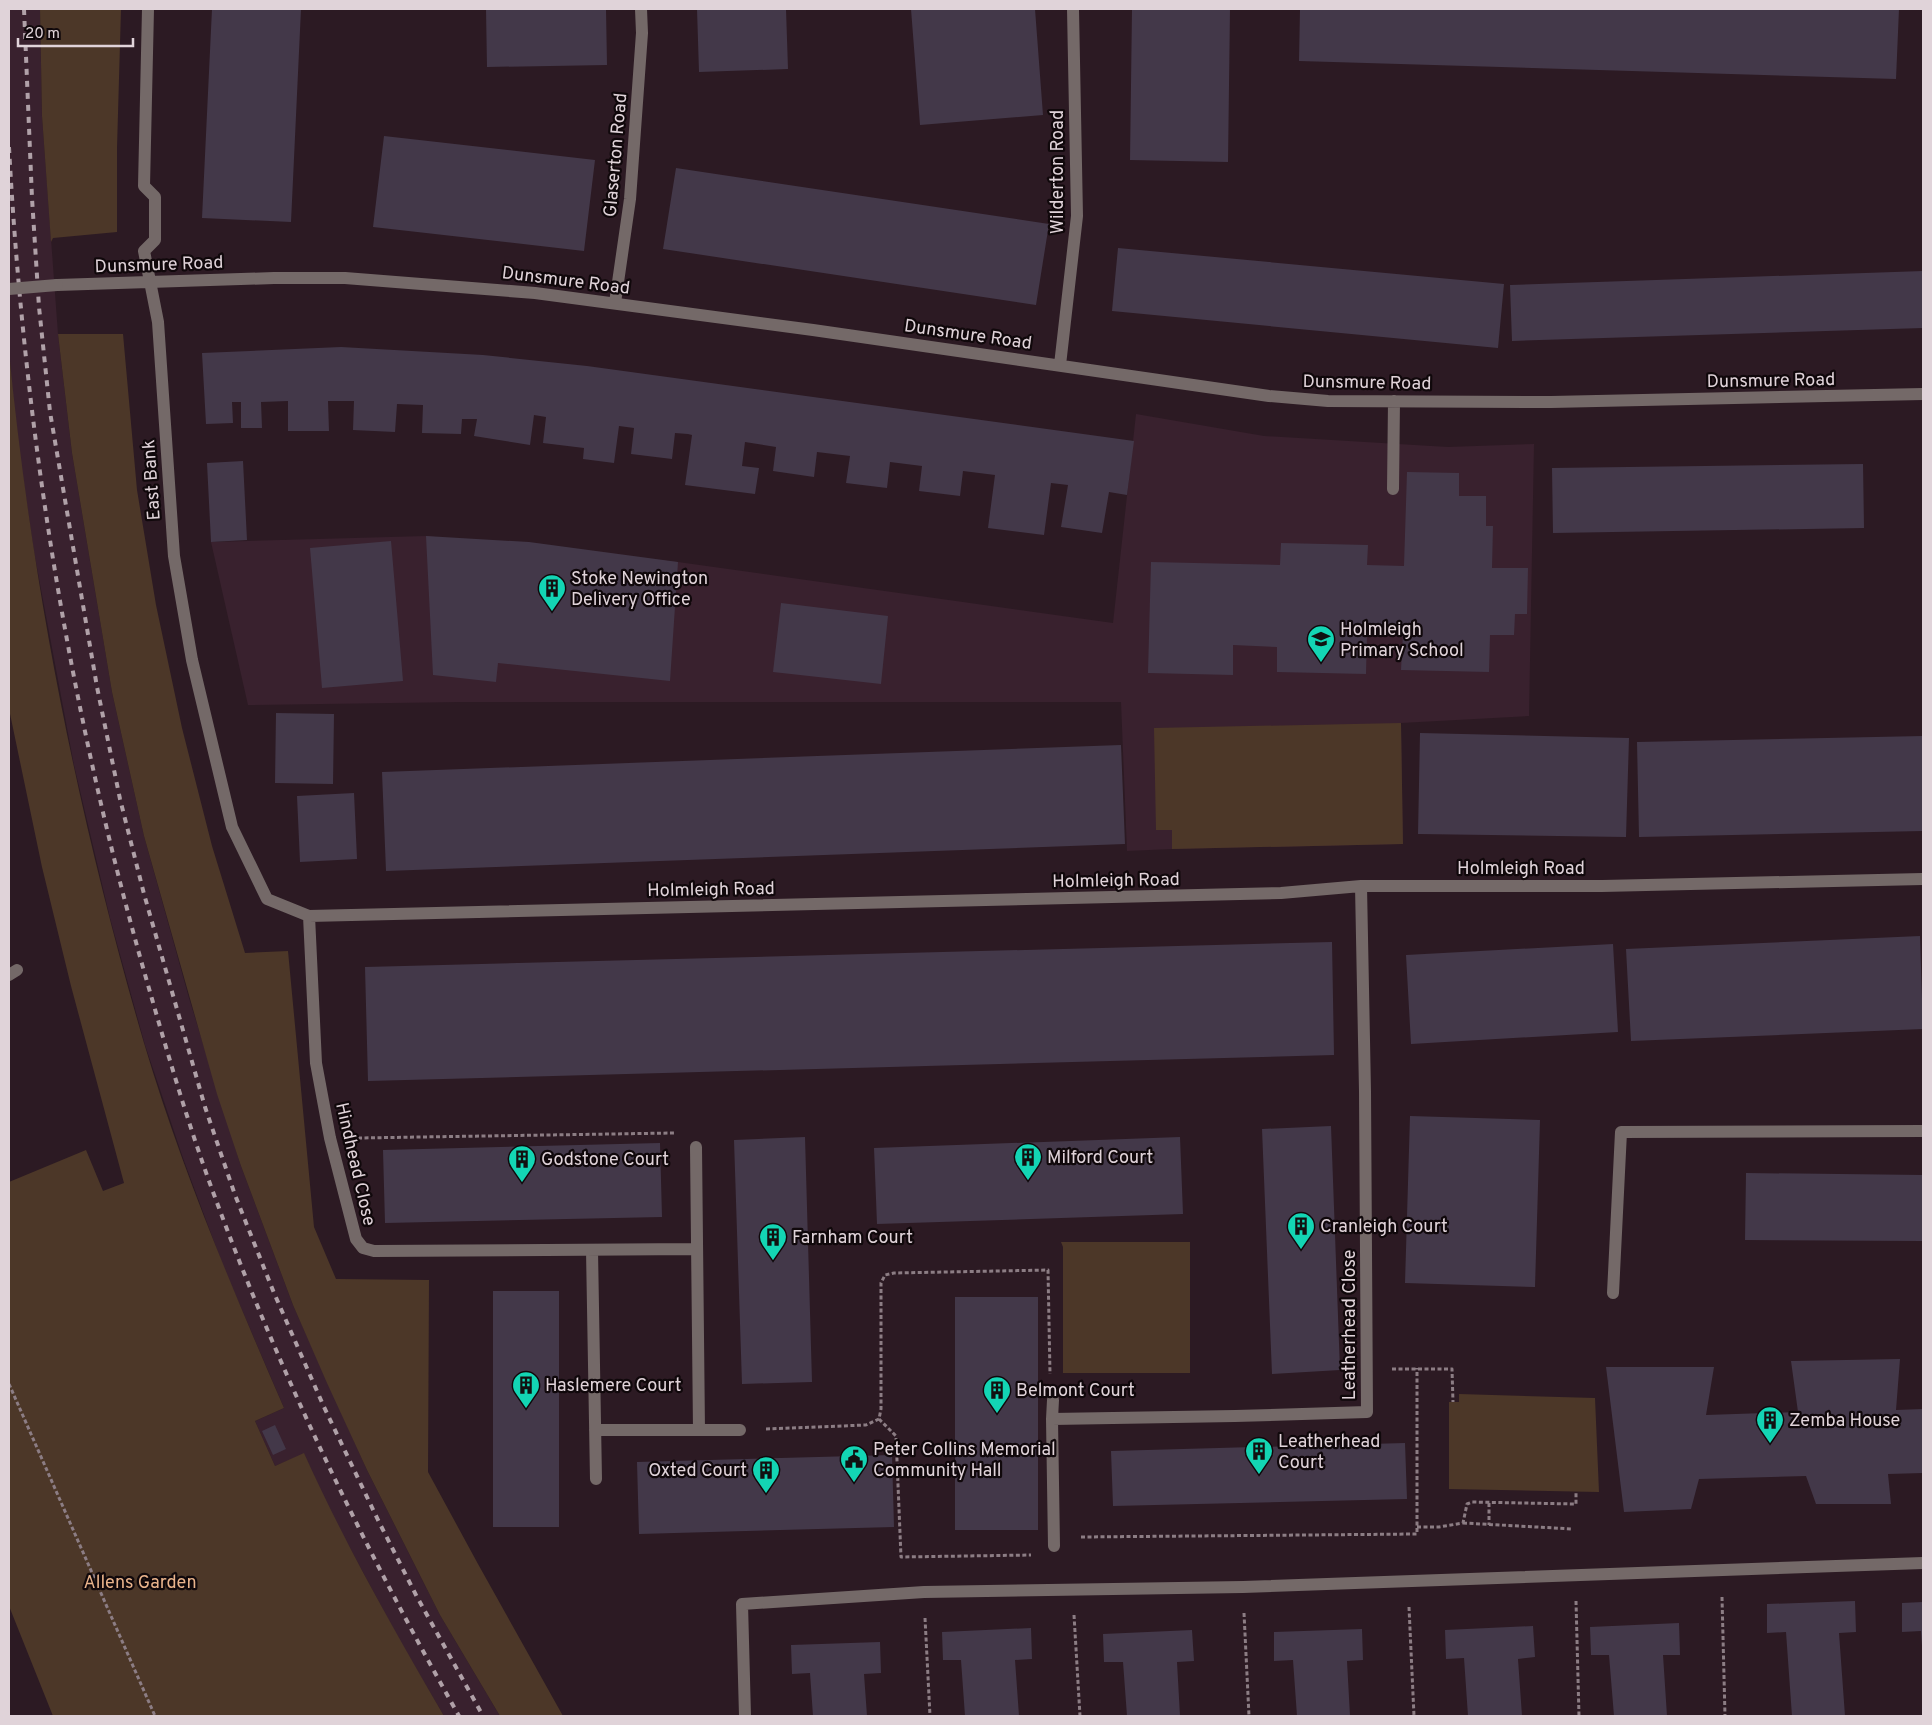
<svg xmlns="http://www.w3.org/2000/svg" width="1932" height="1725" font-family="Overpass,sans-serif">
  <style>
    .built { fill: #39212e }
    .green { fill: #4c3728 }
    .building { fill: #433849 }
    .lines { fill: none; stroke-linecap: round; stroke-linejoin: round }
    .path { stroke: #8c7d84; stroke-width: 3; stroke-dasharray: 4 2.5; stroke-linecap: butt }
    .minor { stroke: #746968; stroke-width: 12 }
    .rail { stroke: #b0a1a8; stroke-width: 4; stroke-dasharray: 6 6; stroke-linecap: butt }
    .minor-bridge { stroke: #746968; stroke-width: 12 }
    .labels { text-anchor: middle; stroke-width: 4.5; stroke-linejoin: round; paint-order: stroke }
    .street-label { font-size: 18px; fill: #e0d3d9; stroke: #10080b }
    .poi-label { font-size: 18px; fill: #e0d3d9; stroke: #10080b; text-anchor: start }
    .park-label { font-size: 18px; fill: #eab48c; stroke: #10080b }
  </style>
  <rect width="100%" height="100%" fill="#2c1a23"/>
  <path class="built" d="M9,9H40L42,116L58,334L72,453L112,692L144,836L189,998L241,1166L293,1305L367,1470L440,1615L500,1716H444L401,1643L331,1513L304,1454L275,1466L255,1421L284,1408L223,1266L183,1158L145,1045L110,918L74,765L34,552L17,438L9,352Z
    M1136,414L1264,436L1448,447L1534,444L1529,716L1401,723L1403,844L1172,849L1127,851L1121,702H461L248,705L211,542L426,536L678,562L1113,623Z"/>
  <path class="green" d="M40,9H121L117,148V232L53,238L51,242L42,116Z
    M58,334H123L137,490L156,605L182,728L212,846L245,953L288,951L314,1227L336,1279L429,1280L428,1472L478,1564L563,1716H500L440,1615L367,1470L327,1383L293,1305L241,1166L217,1094L144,836L112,692L72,453Z
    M9,352C32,586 78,818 144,1043C181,1168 232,1288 284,1408L255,1421L275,1466L304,1453C345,1544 394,1630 444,1716H53L9,1606V1182L86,1150L103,1191L124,1183L71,986L42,867L9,709Z
    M1401,723L1403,844L1172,849V830H1156L1154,728Z
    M1061,1242H1190V1373H1063V1247Z
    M1459,1394L1595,1398L1599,1492L1449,1489V1402H1459Z"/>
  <path class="building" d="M212,9H301L291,222L202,218Z
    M486,9H606L607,65L487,67Z
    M697,9H786L788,69L699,72Z
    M911,9H1035L1043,115L920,125Z
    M1132,9H1230L1228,162L1130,160Z
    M1300,9H1899L1896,79L1299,61Z
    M384,136L595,160L584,251L373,227Z
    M676,168L1049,224L1036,305L663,249Z
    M1118,248L1504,284L1498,348L1112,311Z
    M1923,271V328L1512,341L1510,285Z
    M341,347L483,355L587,366L1134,441L1127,495L1109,492L1102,533L1061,527L1068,485L1051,483L1044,535L988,528L995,475L963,471L960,496L919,491L922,466L890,462L887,488L846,483L850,456L817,452L814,477L773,471L776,447L745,442L742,466L759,468L755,494L685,485L692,435L688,434L675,433L672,459L631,454L634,428L619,426L614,463L583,459L584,448L543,443L546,417L534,415L530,445L474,436L477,419H462L461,434L422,433L423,405L397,404L395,432L353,430L354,401H328L329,431H288V401L261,402L262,428H241V402H232L233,423L206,424L202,353Z
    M243,461L247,540L211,542L207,463Z
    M1863,464L1864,528L1553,533L1552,468Z
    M1407,472L1459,473V496H1486V526H1493L1492,568H1528L1527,614H1515L1514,635H1490L1489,672L1401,670L1403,633L1367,632L1366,674L1277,672V647L1233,645V675L1148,673L1151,562L1280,565L1281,543L1368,545L1367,565L1404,566Z
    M426,536L529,542L678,562L670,681L498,663L496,682L433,675Z
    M391,541L403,681L322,688L310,548Z
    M781,603L888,616L881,684L773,672Z
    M276,713L334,714L333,784L275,783Z
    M1420,733L1629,738L1626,837L1418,834Z
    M1923,736V831L1639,837L1637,742Z
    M1121,745L1125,844L386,871L382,772Z
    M354,793L357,859L300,862L297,796Z
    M1920,936L1923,1029L1631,1041L1626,949Z
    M1332,942L1334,1055L368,1081L365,967Z
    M1613,944L1618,1032L1411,1044L1406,955Z
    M1410,1116L1540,1120L1535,1287L1405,1283Z
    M1331,1126L1340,1370L1272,1374L1262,1129Z
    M805,1137L812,1382L742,1384L734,1140Z
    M1180,1137L1183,1214L877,1224L874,1148Z
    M660,1143L662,1217L385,1223L383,1150Z
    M1746,1173L1923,1175V1241L1745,1240Z
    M493,1291H559V1527H493Z
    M955,1297H1038V1530H955Z
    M1900,1359L1896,1410L1923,1409V1473L1888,1474L1891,1504H1816L1806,1476L1699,1479L1691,1509L1624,1512L1606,1367H1714L1706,1415L1798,1412L1791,1361Z
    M275,1425L286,1449L273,1455L262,1431Z
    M1405,1443L1407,1499L1113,1506L1111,1451Z
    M892,1455L894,1527L639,1534L637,1462Z
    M1855,1601L1856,1632L1839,1633L1845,1716H1792L1786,1632L1767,1633V1604Z
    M1923,1602V1646H1922L1921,1631L1902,1632V1603Z
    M1679,1623L1680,1655H1663L1667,1716H1614L1609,1655H1591L1590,1627Z
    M1533,1626L1535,1657L1518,1659L1522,1716H1468L1464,1658L1446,1659L1445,1630Z
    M1031,1628L1032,1659L1015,1660L1019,1716H965L961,1660H943L942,1632Z
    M1362,1629L1363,1660L1347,1661L1350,1716H1297L1293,1660L1274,1661V1632Z
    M1192,1630L1194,1661L1177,1662L1180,1716H1127L1123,1662H1104L1103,1634Z
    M880,1642L881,1673L864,1674L867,1716H813L810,1673L792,1674L791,1645Z"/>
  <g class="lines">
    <path class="path" d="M358,1138L674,1133
      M1392,1369H1452L1453,1402
      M9,1384L155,1716
      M879,1419L896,1436L901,1557L1031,1555
      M766,1429L866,1425L879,1419L881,1409V1283L885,1275L894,1273L1048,1270L1050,1374
      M1489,1503V1525
      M1463,1523L1573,1529
      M1417,1527H1439L1463,1523L1467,1504L1472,1502L1576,1504V1491
      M1081,1537L1417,1534V1368
      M1722,1597L1725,1716
      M1576,1601L1579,1716
      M1409,1607L1414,1716
      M1244,1613L1249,1716
      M1074,1615L1080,1716
      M925,1618L930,1716"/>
    <path class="minor" d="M148,9L144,186L155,197V240L144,251L158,322L174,556L192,660L232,827L267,899L309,916L1281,893L1361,886H1602L1923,879
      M57,285L274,278H345L535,293L813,330L1269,396L1328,401L1551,402L1923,394
      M615,303L630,199L642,33L641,9
      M1060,365L1077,216L1073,9
      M1393,489L1394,401
      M309,916L316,1063L330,1138L356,1239L363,1248L374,1251L696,1249
      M9,975L17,970
      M696,1147L699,1430
      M592,1250L596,1479
      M1613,1293L1621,1132L1923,1131
      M1052,1419L1053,1400
      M595,1430H740
      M1054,1546L1052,1419L1235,1416L1367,1412L1365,1091L1361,886
      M745,1716L742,1604L924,1592L1243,1587L1923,1563"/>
    <path class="rail" d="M24,9L32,198L39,307L50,412L97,687L120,799L144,894L205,1107L235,1195L274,1293L324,1407L378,1520L417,1597L483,1716
      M9,147C24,425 68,703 144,971C166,1048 188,1125 216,1200C282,1379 366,1551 459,1716"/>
    <path class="minor-bridge" d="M9,289L57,285"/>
  </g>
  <defs>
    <g id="building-pin" transform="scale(1.4375)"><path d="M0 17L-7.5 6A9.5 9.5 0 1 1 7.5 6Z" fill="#13d5b4" stroke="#10080b"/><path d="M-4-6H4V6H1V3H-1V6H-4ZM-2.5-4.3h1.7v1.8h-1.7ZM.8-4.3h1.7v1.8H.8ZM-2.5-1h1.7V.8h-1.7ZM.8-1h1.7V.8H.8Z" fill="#111"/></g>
    <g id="school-pin" transform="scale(1.4375)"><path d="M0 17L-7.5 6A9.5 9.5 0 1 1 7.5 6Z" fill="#13d5b4" stroke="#10080b"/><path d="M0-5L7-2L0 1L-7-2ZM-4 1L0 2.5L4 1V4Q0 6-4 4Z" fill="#111"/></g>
    <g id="civic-pin" transform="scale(1.4375)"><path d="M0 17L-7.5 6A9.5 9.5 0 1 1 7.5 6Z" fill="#13d5b4" stroke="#10080b"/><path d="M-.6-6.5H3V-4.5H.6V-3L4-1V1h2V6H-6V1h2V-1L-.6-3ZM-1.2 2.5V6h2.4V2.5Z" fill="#111"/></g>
  </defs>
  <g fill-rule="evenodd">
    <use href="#building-pin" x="552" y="588"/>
    <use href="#school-pin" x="1321" y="639"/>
    <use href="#building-pin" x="1028" y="1157"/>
    <use href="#building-pin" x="522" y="1159"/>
    <use href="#building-pin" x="1301" y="1226"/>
    <use href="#building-pin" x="773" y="1237"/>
    <use href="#building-pin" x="526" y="1385"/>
    <use href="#building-pin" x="997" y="1390"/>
    <use href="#building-pin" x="1770" y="1420"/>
    <use href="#building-pin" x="1259" y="1451"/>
    <use href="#civic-pin" x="854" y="1459"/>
    <use href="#building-pin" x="766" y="1470"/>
  </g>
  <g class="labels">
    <g class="street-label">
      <text transform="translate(615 155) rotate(-85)" y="6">Glaserton Road</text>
      <text transform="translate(1057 172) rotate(-90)" y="6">Wilderton Road</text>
      <text transform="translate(159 264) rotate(-2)" y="6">Dunsmure Road</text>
      <text transform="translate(566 280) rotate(7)" y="6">Dunsmure Road</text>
      <text transform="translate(968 334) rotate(8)" y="6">Dunsmure Road</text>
      <text transform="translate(1771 380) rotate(-1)" y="6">Dunsmure Road</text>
      <text transform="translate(1367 382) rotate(1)" y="6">Dunsmure Road</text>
      <text transform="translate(151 480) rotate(-94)" y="6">East Bank</text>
      <text x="1521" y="874">Holmleigh Road</text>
      <text transform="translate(1116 880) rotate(-1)" y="6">Holmleigh Road</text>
      <text transform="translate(711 889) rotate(-1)" y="6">Holmleigh Road</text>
      <text transform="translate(356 1164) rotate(77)" y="6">Hindhead Close</text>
      <text transform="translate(1349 1325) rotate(-90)" y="6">Leatherhead Close</text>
    </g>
    <g class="poi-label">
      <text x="571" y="584">Stoke Newington<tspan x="571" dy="21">Delivery Office</tspan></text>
      <text x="1340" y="635">Holmleigh<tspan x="1340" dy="21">Primary School</tspan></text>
      <text x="1047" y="1163">Milford Court</text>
      <text x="541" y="1165">Godstone Court</text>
      <text x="1320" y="1232">Cranleigh Court</text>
      <text x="792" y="1243">Farnham Court</text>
      <text x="545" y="1391">Haslemere Court</text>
      <text x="1016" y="1396">Belmont Court</text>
      <text x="1789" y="1426">Zemba House</text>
      <text x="1278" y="1447">Leatherhead<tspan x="1278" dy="21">Court</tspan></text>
      <text x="873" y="1455">Peter Collins Memorial<tspan x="873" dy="21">Community Hall</tspan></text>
      <text x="747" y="1476" text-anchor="end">Oxted Court</text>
    </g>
    <g class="park-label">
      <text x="140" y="1588">Allens Garden</text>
    </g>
  </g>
  <rect width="1932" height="1725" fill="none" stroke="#e0d3d9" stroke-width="20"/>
  <path d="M18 38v8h115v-8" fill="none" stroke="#e0d3d9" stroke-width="2.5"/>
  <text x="25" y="38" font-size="15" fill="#e0d3d9" stroke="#10080b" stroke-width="4" paint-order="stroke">20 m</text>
</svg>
